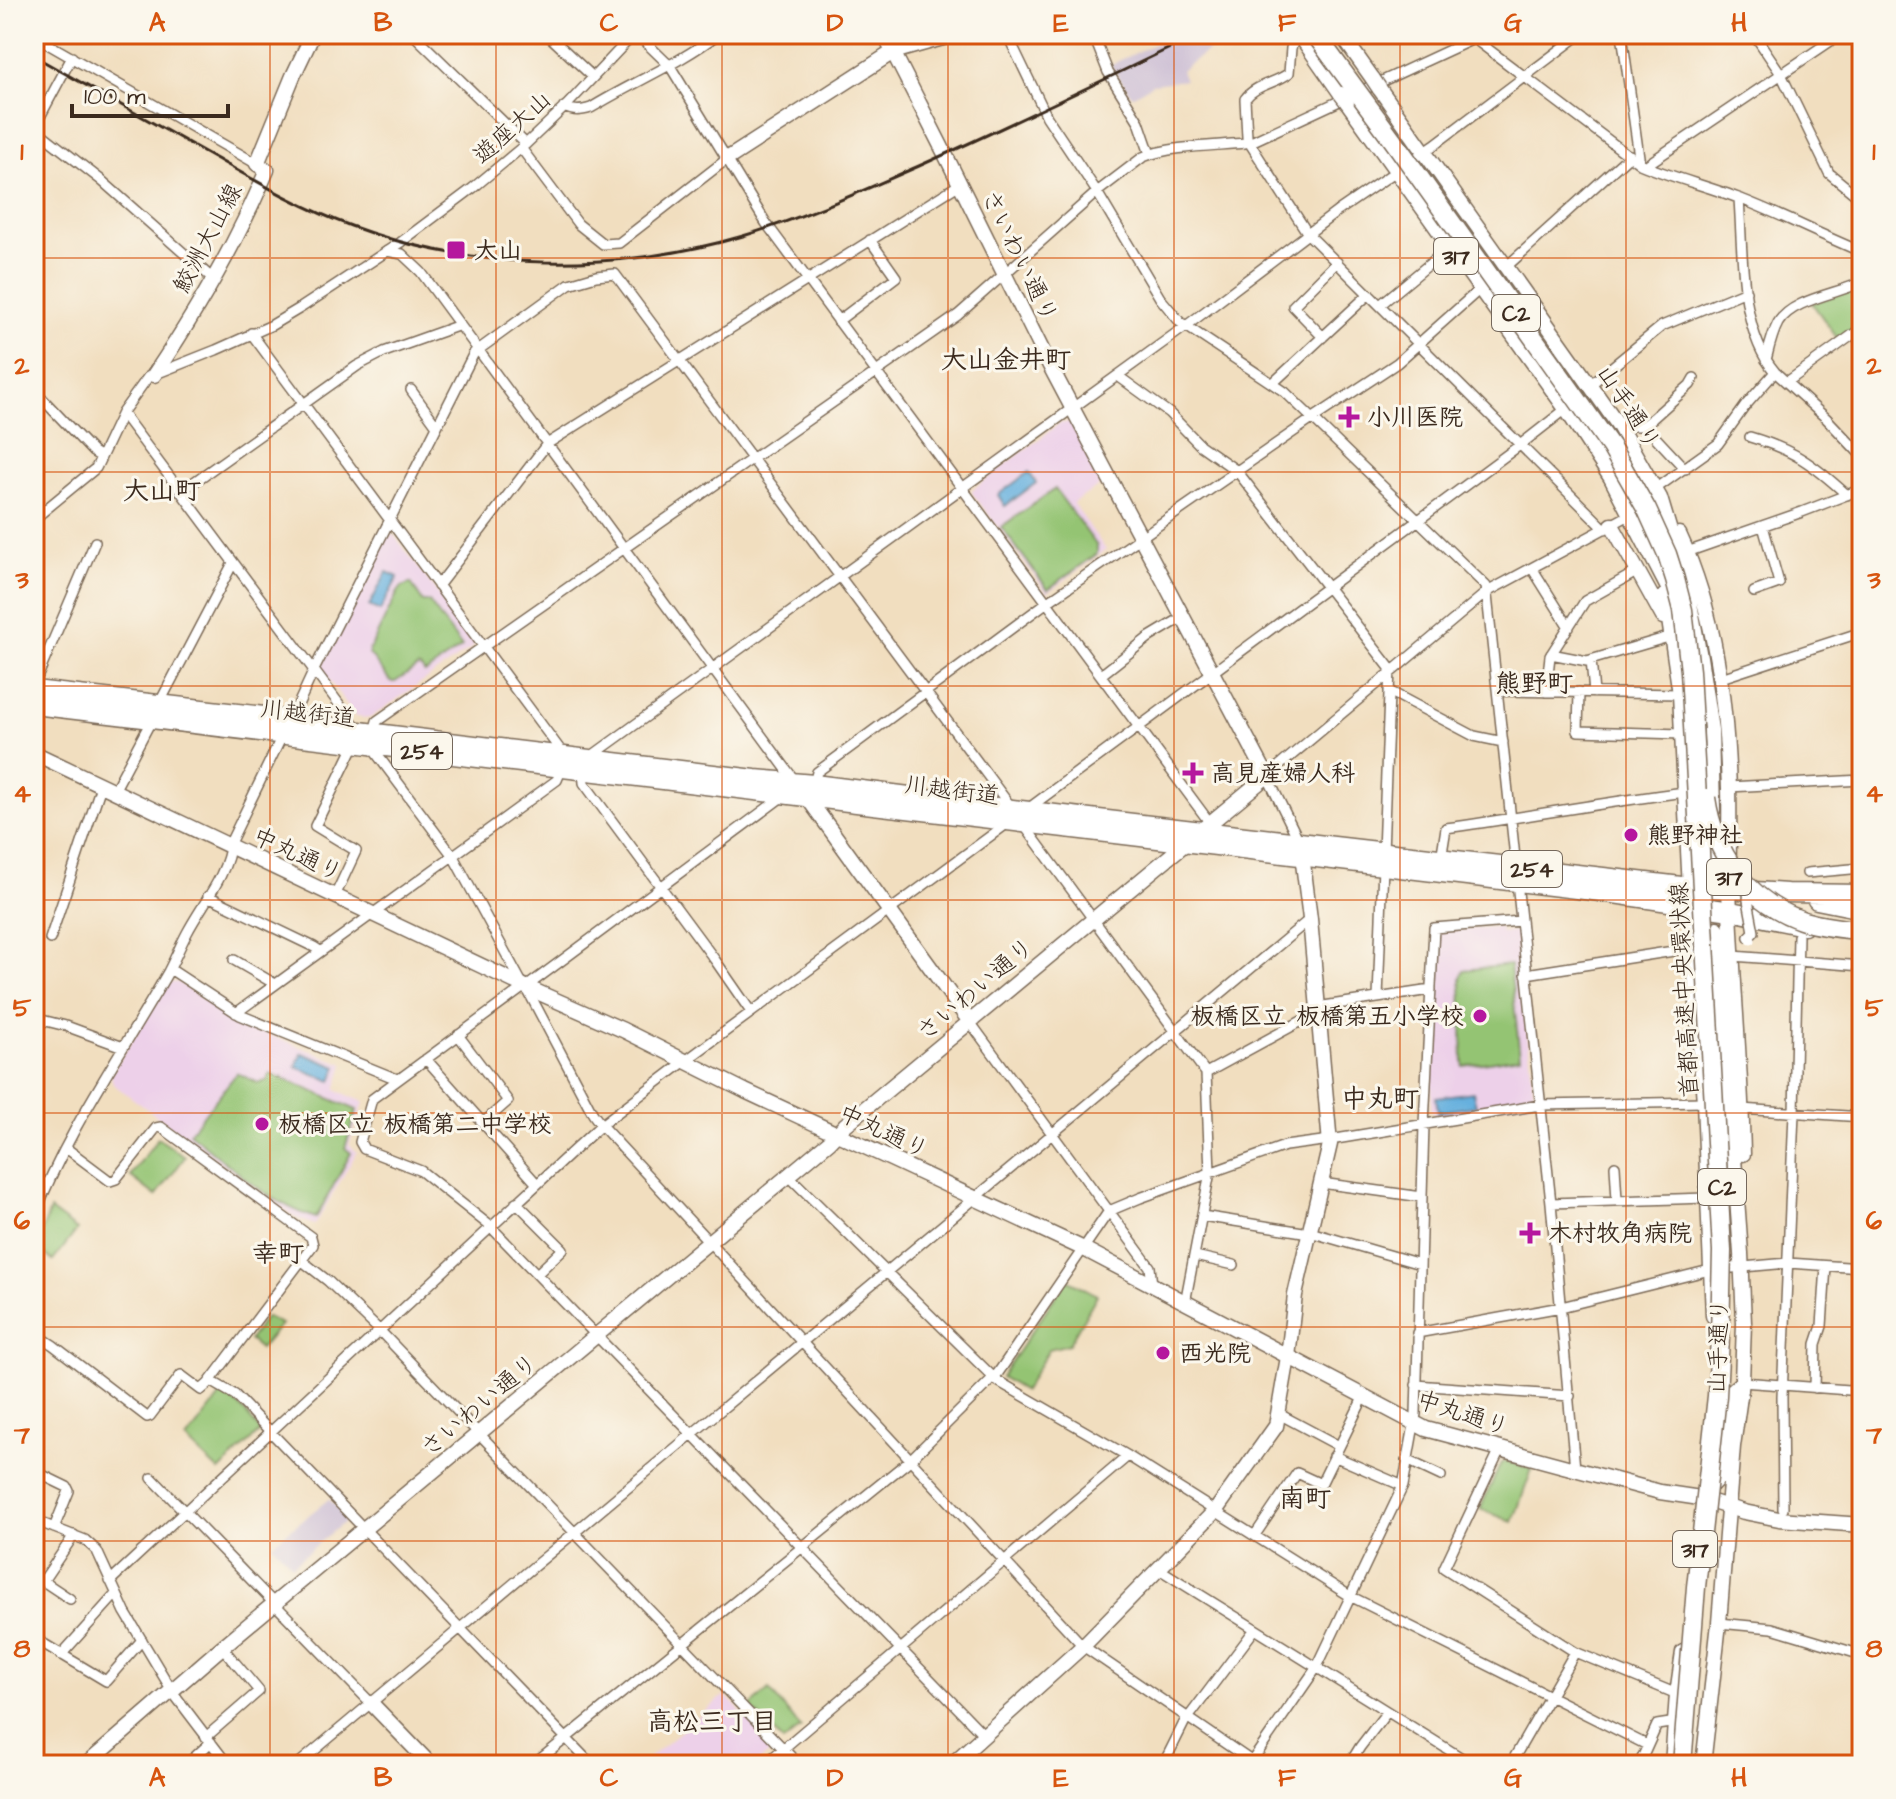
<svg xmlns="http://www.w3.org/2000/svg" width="1896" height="1799" font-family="'Architects Daughter','Klee One',sans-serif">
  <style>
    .built { fill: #edd0e9 }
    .industrial { fill: #ccbed4 }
    .green { fill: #94c473; stroke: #687748; stroke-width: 2 }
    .water { fill: #66b0de; stroke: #506d7e; stroke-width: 2 }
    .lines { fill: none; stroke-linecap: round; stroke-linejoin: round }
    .street-casing { stroke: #7b6956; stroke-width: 12 }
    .secondary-casing { stroke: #7b6956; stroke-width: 17 }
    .primary-casing { stroke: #7b6956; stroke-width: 17 }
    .highway-casing { stroke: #7b6956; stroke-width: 21 }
    .street { stroke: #fff; stroke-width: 9 }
    .secondary { stroke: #fff; stroke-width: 14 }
    .primary { stroke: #fff; stroke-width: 14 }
    .highway { stroke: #fff; stroke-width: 18 }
    .rail { stroke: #3b2a1e; stroke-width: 3 }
    .street-bridge-casing { stroke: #7b6956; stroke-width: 12; stroke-linecap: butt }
    .primary-bridge-casing { stroke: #7b6956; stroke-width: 17; stroke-linecap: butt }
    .highway-bridge-casing { stroke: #7b6956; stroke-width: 21; stroke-linecap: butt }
    .street-bridge { stroke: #fff; stroke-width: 9 }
    .primary-bridge { stroke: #fff; stroke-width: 14 }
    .highway-bridge { stroke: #fff; stroke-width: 18 }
    .grid { fill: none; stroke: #d7540e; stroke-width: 2; stroke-opacity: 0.55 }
    .poi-dot { fill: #b5179e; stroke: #fbf7ec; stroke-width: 3 }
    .labels { text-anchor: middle; stroke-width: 6; stroke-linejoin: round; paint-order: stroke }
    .shield { fill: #fbf7ec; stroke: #75685c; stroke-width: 2 }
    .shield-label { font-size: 22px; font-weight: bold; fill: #3b2a1e }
    .street-label { font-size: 24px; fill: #3b2a1e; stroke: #fbf7ec }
    .poi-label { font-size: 24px; font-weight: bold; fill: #3b2a1e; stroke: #fbf7ec; text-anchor: start }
    .neighbourhood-label { font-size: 26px; font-weight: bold; fill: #3b2a1e; stroke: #fbf7ec }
    .neatline { fill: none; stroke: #d7540e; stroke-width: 3 }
    .grid-label { font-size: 26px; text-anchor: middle; font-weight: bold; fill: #d7540e }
  </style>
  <rect width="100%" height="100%" fill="#fbf7ec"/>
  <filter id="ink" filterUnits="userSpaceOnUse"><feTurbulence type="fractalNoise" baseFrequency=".0125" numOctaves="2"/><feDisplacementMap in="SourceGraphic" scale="16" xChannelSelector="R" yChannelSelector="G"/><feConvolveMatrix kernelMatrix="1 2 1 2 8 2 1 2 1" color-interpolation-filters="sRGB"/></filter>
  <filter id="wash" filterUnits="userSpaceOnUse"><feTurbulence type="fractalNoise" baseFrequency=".006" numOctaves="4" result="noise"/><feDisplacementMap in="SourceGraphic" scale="32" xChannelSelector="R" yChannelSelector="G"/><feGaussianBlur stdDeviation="1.8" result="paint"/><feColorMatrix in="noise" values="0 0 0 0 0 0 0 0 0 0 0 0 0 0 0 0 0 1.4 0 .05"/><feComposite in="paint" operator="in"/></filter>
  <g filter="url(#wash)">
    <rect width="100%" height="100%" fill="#f1debf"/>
    <path class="built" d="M1060,423H1073L1104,483L1073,503L1106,550L1047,593L972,493V490Z
      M394,535L475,643L473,647L370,718L356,717L323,672L322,666L387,536Z
      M1500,927L1501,933L1517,932L1534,1096L1531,1101L1438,1116L1431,1110L1437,936L1442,931Z
      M178,982L234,1021L344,1064L336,1090L364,1102L349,1145L357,1152L315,1225L296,1218L268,1198L113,1084L111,1074L168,983Z
      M725,1695L775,1748L756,1765H640Z"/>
    <path class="industrial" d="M1176,34H1246L1215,46L1181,70L1185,80L1152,84L1132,96L1110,65Z
      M329,1499L348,1519L292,1565L272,1544Z"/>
    <path class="green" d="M1862,286V325L1840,342L1812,303Z
      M1055,489L1097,546V554L1048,589L1001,527Z
      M411,583L423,602H429L462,647L425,673L421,668L418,667L395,682H391L369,654V651L398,592L402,587Z
      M1510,965L1520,1057L1463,1066L1461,978L1464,970Z
      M237,1073L258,1083L267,1081L270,1073L357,1110L345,1148L351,1153L316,1218C267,1203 229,1164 189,1133Z
      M158,1138L185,1157L156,1196L130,1176Z
      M50,1210L77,1230L53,1261L36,1247Z
      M1067,1279L1097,1295L1069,1344L1049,1349L1024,1391L1001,1377Z
      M266,1317L281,1324L260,1349L249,1340Z
      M222,1394L235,1401L261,1431L219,1471L186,1440Z
      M1506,1461L1532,1469L1513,1522L1480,1509L1501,1463Z
      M769,1690L801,1728L783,1742L750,1707Z"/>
    <path class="water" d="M1029,472L1036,483L1005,506L998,495Z
      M387,572L398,577L380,611L369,606Z
      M302,1053L337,1067L332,1081L296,1067Z
      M1473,1092L1476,1106L1438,1112L1436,1097Z"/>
  </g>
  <g filter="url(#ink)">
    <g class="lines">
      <g class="street-casing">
        <path id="street" d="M413,34L526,144
          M547,34L593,77
          M637,34L670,66L766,223L1210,823
          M1007,34L1047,117L1097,192L1160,298L1180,322L1285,392L1486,586L1516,867
          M1093,34L1108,72L1139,122L1150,154
          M1297,34L1291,48L1289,73C1275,84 1256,84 1245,99L1247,137L1249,142L1308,234L1605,529
          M1472,34L1476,40L1640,164C1673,178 1708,186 1741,199C1782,215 1821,235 1862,252
          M1622,34L1640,164
          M1754,34L1781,74L1829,173L1862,200
          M34,36L257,164
          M564,107C574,112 581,111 591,108C633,82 679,64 718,34
          M34,128L101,180L213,279
          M34,128L72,57
          M521,148L578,224L603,244L619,243L727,159
          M1645,166L1841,34
          M1739,199C1743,252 1739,330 1775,372L1826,418L1862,456
          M387,251L402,254L421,272L795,781
          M1506,267L1630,155
          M1380,305L1450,247
          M838,321L896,277L870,240
          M1323,337L1293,306L1337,262
          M1766,360C1769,348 1772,334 1778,323C1792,299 1838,294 1862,282
          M1118,376L1169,413L1200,445L1237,471L1390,668L1383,852
          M1787,382L1862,328
          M1273,383L1369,294
          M1590,385L1662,326L1746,291
          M34,390L93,452L101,457
          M411,390L437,426
          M122,413L357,728
          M1644,425L1685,469
          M1619,426H1642L1653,418L1690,385L1694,378
          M1750,437C1794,450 1813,464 1847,495
          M1655,489L1718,444L1746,405L1775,372
          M180,492L357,366L384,352L460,325
          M34,519L96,468L122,413L148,377L216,350L272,325L302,307L401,242L473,188L526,144L567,105L634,34
          M1687,552L1802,512L1862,489
          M1532,568L1569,627
          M438,586L547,444L960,184
          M1754,592L1779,583L1763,526
          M1551,654L1587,661L1672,636
          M1591,660L1594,693
          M1101,675L1148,638L1183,617
          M1721,678L1862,632
          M34,685L95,542
          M1389,691L1474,736L1503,742
          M1498,691L1680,694
          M1546,692L1550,656L1585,601L1638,571
          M1579,692L1578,731L1682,734
          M159,704L233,563
          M290,722L314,670L474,353L569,284L596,276L615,274L1011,807
          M374,732L377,721L958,315L1097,192L1143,157C1170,146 1215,146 1245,143L1253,141L1484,34
          M370,745L453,856L524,987L372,1099L360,1142L364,1149L421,1171L490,1226L984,1735
          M811,785L814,784L817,772L1046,603L1312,419L1397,363L1480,289
          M1729,787L1862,780
          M114,791L152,719
          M782,797L526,987L593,1114L601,1125L1083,1646L1257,1765
          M1029,808L1520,445L1566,409
          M1024,825L1206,1073L1210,1172L1185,1303
          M1300,843L1267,776L1487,592L1648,505
          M1441,859L1446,828C1526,817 1605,802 1685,792
          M1807,873L1862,868
          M1517,882L1551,1203L1575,1469
          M208,896L314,947L320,951
          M335,896L356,851L315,826L355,744
          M50,939L101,786
          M1733,956L1862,966
          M234,960L275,984
          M170,969L240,1015L397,1079
          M1526,974L1693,948
          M1378,998L1383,866
          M1317,1007L1431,990
          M751,1012L715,960L584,783L583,771L589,758L1186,326L1338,211L1434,145L1581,34
          M236,1013L557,780L562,768L564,755L251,333
          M34,1018L66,1026L123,1047
          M970,1022L1150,1267L1152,1285
          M458,1035L508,1101L483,1123
          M426,1059L537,1184
          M1206,1073L1318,1012
          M1741,1109L1862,1117
          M1615,1166L1617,1200
          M788,1175L996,1380L1128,1456L1350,1596L1647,1745
          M34,1177L47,1185
          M1321,1183L1422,1197
          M516,1202L563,1249L537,1274
          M1551,1203L1707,1198
          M1202,1216L1303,1232H1310L1420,1264
          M34,1217C67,1130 122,1053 168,972C175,959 180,946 187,933C202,904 228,875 231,841L283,734
          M1195,1256L1234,1265
          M301,1260L328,1281L379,1330L799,1765
          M34,1333L53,1345L147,1417L150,1416L181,1375L201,1390L208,1384L313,1245L311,1237L161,1127L156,1128L116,1179L110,1181L66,1148
          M1417,1333L1561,1307L1710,1270L1788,1263L1862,1268
          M211,1381L235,1395L592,1765
          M1742,1382L1862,1391
          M1416,1385L1570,1396
          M1815,1388L1816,1344L1822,1326L1826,1266
          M34,1393V1399
          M1279,1414L1339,1446
          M1500,1449L1444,1568L1575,1652L1677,1694
          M1334,1456L1403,1486
          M1407,1460L1441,1476
          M34,1471L67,1487L69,1491L54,1528
          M152,1478L371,1703
          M1783,1509L1782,1397L1794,1113L1798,936
          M34,1520L85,1540L97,1551L125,1612L174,1694L228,1765
          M1255,1535L1297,1473L1321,1484L1364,1396
          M1159,1569L1473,1765
          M34,1575L70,1599
          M43,1581L74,1535
          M110,1581L601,1125L684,1062L1008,823
          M1719,1623L1772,1628L1862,1655
          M34,1638L106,1681L142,1640
          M61,1655L116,1594
          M1188,1718L1255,1629
          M206,1737L259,1691L222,1647
          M1252,1761L1317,1667L1403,1486L1416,1414L1424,1124L1434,928L1521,921
          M186,1765L211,1742
          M297,1765L692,1434L1310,919
          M533,1765L910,1460L998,1373L1109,1211L1140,1198L1285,1146L1330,1140L1540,1105L1704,1102
          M764,1765L1128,1456
          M1163,1765L1187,1717
          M1349,1765L1360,1747L1387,1712
          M1510,1765L1575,1652
          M1639,1765L1657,1725L1670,1723L1675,1727"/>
      </g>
      <g class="secondary-casing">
        <path id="secondary" d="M727,159L893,52L957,34
          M154,375C197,311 238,241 267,170L257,164L293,76L313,34
          M34,753L526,987L623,1030L745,1091L1084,1249L1426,1429L1660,1492L1700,1498L1744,1512L1779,1519L1862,1525
          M804,793L970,1022
          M1704,1493L1719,1477L1727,1395L1742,1382
          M371,1703L431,1765
          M86,1765L222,1647L830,1141L845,1125L1267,776L1049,364L945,154L884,34
          M951,1765L1083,1646L1216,1510L1276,1426L1288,1357L1295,1295L1330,1144L1310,919L1301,847"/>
      </g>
      <g class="primary-casing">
        <path id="primary" d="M1299,34L1341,94
          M1341,34L1373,79
          M1379,88L1619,426L1660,498L1687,588L1700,657L1711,730L1713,810
          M1347,102L1566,409L1611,478L1668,588L1673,604
          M1612,525L1663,617
          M1679,534C1716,613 1726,703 1729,789C1730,822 1728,854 1729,887C1732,976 1741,1065 1743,1154
          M1664,596L1668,613L1680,694L1693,948L1704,1102L1713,1316
          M1714,839L1716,869
          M1672,1765L1677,1694L1683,1652
          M1703,1765L1719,1623L1733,1446L1742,1382L1744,1323L1741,1253L1717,928"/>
      </g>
      <g class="highway-casing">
        <path id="highway" d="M34,690L264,716L359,731L755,779L814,784L1012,809L1690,887L1787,893L1862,894
          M34,705L1593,891L1731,911L1804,926
          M1817,900L1862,909"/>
      </g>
      <use href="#street" class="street"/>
      <use href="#secondary" class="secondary"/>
      <use href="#primary" class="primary"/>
      <use href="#highway" class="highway"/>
      <path class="rail" d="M34,56C93,89 152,122 210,155C256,181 302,208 351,226C475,272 617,273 743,236C803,218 861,191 919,166C1013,124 1106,79 1199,34"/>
      <g class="street-bridge-casing">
        <path id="street-bridge" d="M1749,887L1748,900L1754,932L1749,937L1751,940"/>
      </g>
      <g class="primary-bridge-casing">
        <path id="primary-bridge" d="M1373,79L1379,88
          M1341,94L1347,102"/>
      </g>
      <g class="highway-bridge-casing">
        <path id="highway-bridge" d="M1315,34L1395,143L1611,447L1647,510L1667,554L1675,579L1683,610L1690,671L1722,1251L1720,1337L1717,1396L1696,1587L1682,1765
          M1706,798C1714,853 1747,901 1801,920C1820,927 1842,928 1862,931"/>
      </g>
      <use href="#street-bridge" class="street-bridge"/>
      <use href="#primary-bridge" class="primary-bridge"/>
      <use href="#highway-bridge" class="highway-bridge"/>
    </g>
  </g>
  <path class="grid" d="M270,34V1765M496,34V1765M722,34V1765M948,34V1765M1174,34V1765M1400,34V1765M1626,34V1765M34,258H1862M34,472H1862M34,686H1862M34,900H1862M34,1113H1862M34,1327H1862M34,1541H1862"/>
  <g class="poi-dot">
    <rect x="446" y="240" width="20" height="20" rx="4"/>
    <path d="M1345 405h8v8h8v8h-8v8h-8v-8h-8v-8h8z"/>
    <path d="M1189 761h8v8h8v8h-8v8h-8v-8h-8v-8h8z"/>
    <circle cx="1631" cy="835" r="8"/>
    <circle cx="1480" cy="1016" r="8"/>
    <circle cx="262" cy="1124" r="8"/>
    <path d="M1526 1221h8v8h8v8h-8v8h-8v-8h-8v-8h8z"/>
    <circle cx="1163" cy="1353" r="8"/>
  </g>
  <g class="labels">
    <g class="shield">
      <rect x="1434" y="238" width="44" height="36" rx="6"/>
      <rect x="1492" y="295" width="48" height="36" rx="6"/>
      <rect x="392" y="733" width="60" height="36" rx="6"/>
      <rect x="1502" y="851" width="60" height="36" rx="6"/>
      <rect x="1707" y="859" width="44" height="36" rx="6"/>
      <rect x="1698" y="1169" width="48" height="36" rx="6"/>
      <rect x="1673" y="1531" width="44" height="36" rx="6"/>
    </g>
    <g class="shield-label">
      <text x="1456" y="264">317</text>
      <text x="1516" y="321">C2</text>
      <text x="422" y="759">254</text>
      <text x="1532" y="877">254</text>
      <text x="1729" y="885">317</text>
      <text x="1722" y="1195">C2</text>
      <text x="1695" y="1557">317</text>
    </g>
    <g class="street-label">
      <text transform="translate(512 127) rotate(-42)" y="8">遊座大山</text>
      <text transform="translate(207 238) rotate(-62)" y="8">鮫洲大山線</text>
      <text transform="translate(1020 256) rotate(64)" y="8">さいわい通り</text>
      <text transform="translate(1629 407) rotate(57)" y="8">山手通り</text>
      <text transform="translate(308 713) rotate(6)" y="8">川越街道</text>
      <text transform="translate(952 790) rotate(7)" y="8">川越街道</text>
      <text transform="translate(298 854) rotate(25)" y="8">中丸通り</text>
      <text transform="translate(975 989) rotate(-40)" y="8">さいわい通り</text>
      <text transform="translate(1684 990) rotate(-93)" y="8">首都高速中央環状線</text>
      <text transform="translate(884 1131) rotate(25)" y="8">中丸通り</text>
      <text transform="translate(1718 1346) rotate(-88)" y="8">山手通り</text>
      <text transform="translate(479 1405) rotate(-40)" y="8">さいわい通り</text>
      <text transform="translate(1463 1413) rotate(18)" y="8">中丸通り</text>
    </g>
    <g class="poi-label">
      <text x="474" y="258">大山</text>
      <text x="1367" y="425">小川医院</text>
      <text x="1211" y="781">高見産婦人科</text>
      <text x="1647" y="843">熊野神社</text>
      <text x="1464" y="1024" text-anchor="end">板橋区立 板橋第五小学校</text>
      <text x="278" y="1132">板橋区立 板橋第二中学校</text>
      <text x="1548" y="1241">木村牧角病院</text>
      <text x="1179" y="1361">西光院</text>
    </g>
    <g class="neighbourhood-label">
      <text x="1006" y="368">大山金井町</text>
      <text x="162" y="499">大山町</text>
      <text x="1534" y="692">熊野町</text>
      <text x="1380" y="1107">中丸町</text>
      <text x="278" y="1262">幸町</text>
      <text x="1305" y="1507">南町</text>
      <text x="712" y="1730">高松三丁目</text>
    </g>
  </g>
  <rect width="1896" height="1799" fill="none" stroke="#fbf7ec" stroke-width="88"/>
  <path d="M72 104v12h156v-12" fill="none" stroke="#3b2a1e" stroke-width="4"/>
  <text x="84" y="104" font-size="24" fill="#3b2a1e" stroke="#fbf7ec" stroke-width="6" paint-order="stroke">100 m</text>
  <rect x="44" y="44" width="1808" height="1711" class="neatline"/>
  <g class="grid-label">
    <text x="157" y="31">A</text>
    <text x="383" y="31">B</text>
    <text x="609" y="31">C</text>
    <text x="835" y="31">D</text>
    <text x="1061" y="31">E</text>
    <text x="1287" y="31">F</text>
    <text x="1513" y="31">G</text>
    <text x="1739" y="31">H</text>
    <text x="22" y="160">1</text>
    <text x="1874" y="160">1</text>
    <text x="22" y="374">2</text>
    <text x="1874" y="374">2</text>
    <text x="22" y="588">3</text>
    <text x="1874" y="588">3</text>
    <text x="22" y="802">4</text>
    <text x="1874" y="802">4</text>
    <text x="22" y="1016">5</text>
    <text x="1874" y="1016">5</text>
    <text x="22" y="1229">6</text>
    <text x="1874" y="1229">6</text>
    <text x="22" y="1443">7</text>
    <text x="1874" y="1443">7</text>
    <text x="22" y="1657">8</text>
    <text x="1874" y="1657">8</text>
    <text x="157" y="1786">A</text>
    <text x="383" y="1786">B</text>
    <text x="609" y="1786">C</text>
    <text x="835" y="1786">D</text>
    <text x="1061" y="1786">E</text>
    <text x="1287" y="1786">F</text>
    <text x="1513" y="1786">G</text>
    <text x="1739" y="1786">H</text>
  </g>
</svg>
